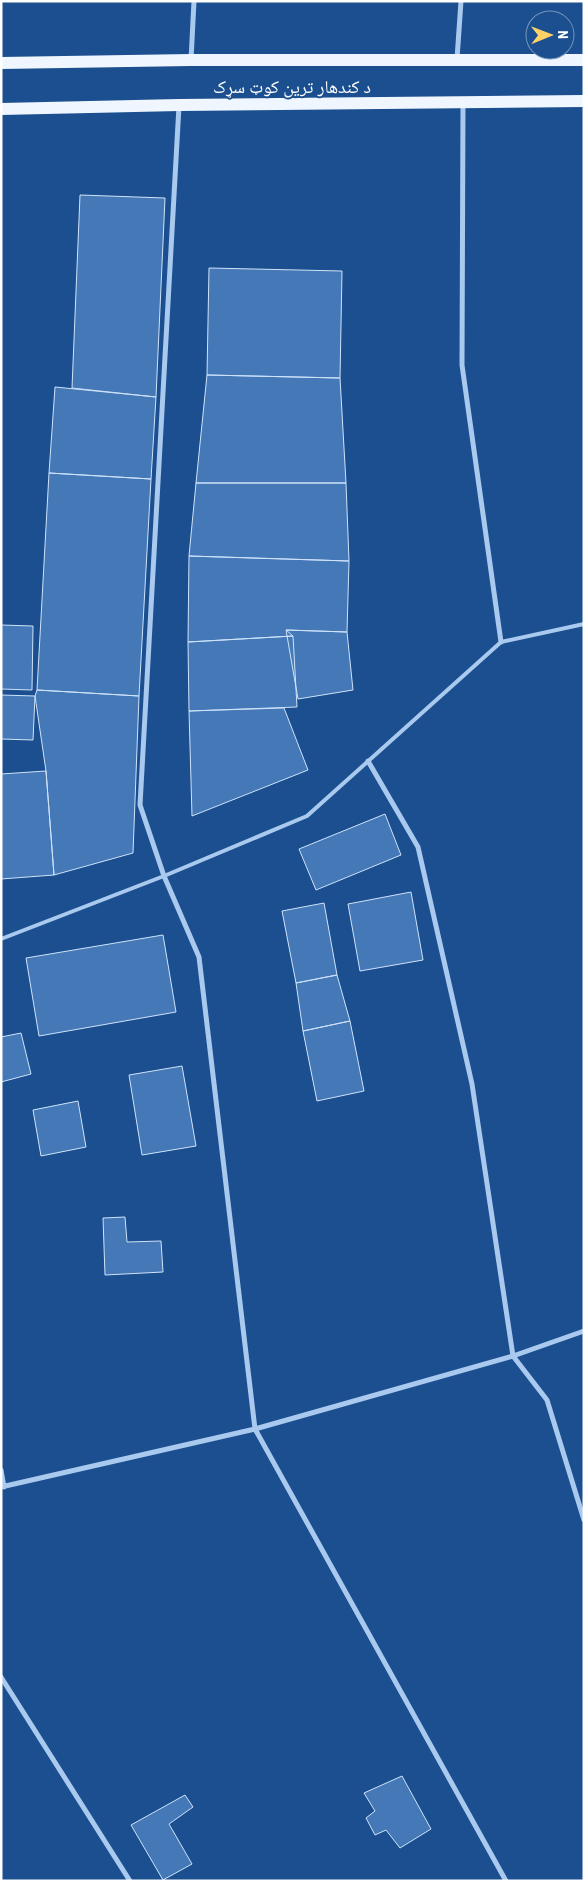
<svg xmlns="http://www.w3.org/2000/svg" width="585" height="1882" font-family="'Roboto Condensed','Noto Naskh Arabic',sans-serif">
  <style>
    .building { fill: #4478b7; stroke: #cfe3fa }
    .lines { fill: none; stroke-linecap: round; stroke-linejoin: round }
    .lane { stroke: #a9c9ee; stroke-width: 4 }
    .street { stroke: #a9c9ee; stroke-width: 5 }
    .primary { stroke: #f0f6ff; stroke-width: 12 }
    .labels { text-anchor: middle; stroke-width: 4; stroke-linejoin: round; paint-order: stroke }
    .street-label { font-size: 18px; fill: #fff; stroke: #1b4f8f }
  </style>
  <rect width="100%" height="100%" fill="#1b4f8f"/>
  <path class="building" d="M80,195L165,198L156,397L72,388Z
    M209,268L342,271L340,378L207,375Z
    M207,375L340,378L346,483H196Z
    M55,387L156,397L151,479L49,473Z
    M49,473L151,479L139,696L37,690Z
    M196,483H346L349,561L189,556Z
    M189,556L349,561L347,632L286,630L293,636L188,642Z
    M1,625L33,626L32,690L1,689Z
    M286,630L347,632L353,690L298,699Z
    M293,636L297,707L189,711L188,642Z
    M37,690L139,696L133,853L54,875L46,771L35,696Z
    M1,695L35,696L33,740L1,739Z
    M284,708L308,770L192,816L189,711Z
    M46,771L54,875L1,879V774Z
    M385,814L401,855L316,890L299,849Z
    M411,892L423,960L360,971L348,904Z
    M324,903L337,975L296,983L282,911Z
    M163,935L176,1012L39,1036L26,958Z
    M337,975L350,1021L303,1031L296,983Z
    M350,1021L364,1091L317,1101L303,1031Z
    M21,1033L31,1074L1,1082V1037Z
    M182,1066L196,1146L142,1155L129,1075Z
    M78,1101L86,1147L41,1156L33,1110Z
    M125,1217L127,1242L161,1241L163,1272L105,1275L103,1218Z
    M402,1776L431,1829L400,1848L386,1830L375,1835L366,1818L375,1811L364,1793Z
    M185,1795L193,1807L169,1824L192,1864L163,1880L131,1825Z"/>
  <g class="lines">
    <path class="lane" d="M1,939L164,876L307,816L501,642L584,624"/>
    <path class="street" d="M457,59L461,1
      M191,60L194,1
      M463,104L462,365L501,642
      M179,106L140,805L164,876L199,957L255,1429L506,1881
      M368,761L418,847L472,1084L513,1356L547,1400L584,1520
      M1,1470L4,1487
      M1,1487L255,1429L513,1356L584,1331
      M1,1677L130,1881"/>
    <path class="primary" d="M1,63L191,60H584
      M1,109L179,105L584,101"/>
  </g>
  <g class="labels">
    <g class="street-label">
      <text x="292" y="93">د کندهار ترين کوټ سړک</text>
    </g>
  </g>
  <rect width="585" height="1882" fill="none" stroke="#ffffff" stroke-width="5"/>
  <g transform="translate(550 35) rotate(89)"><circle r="24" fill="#1b4f8f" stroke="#7695bc"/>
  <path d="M0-4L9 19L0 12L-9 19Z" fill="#ffd166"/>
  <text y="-8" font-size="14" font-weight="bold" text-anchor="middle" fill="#ffffff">N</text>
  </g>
</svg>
